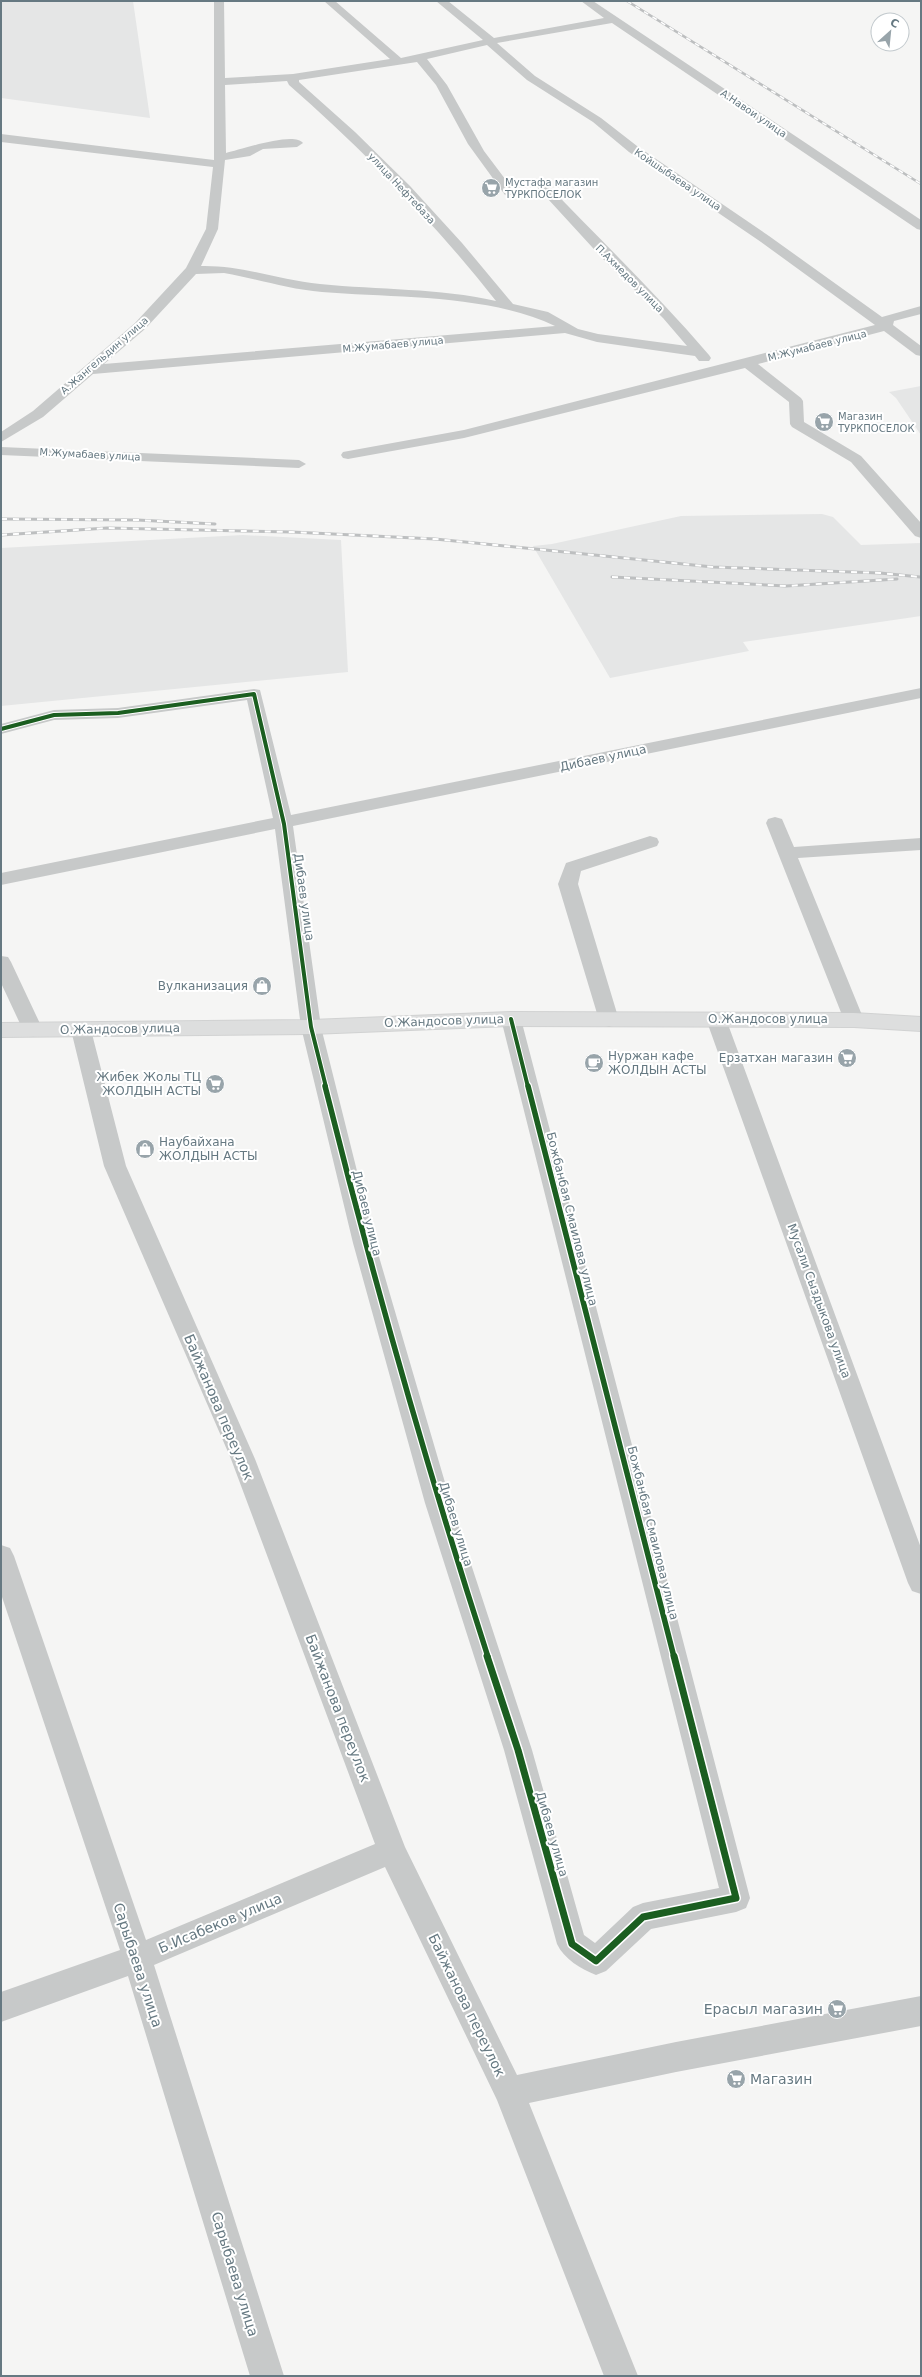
<svg xmlns="http://www.w3.org/2000/svg" width="922" height="2377" font-family="'DejaVu Sans',sans-serif">
  <style>
    .built { fill: #e5e6e6 }
    .lines { fill: none; stroke-linecap: round; stroke-linejoin: round }
    .major-casing { stroke: #d1d2d2; stroke-width: 2 }
    .minor { fill: #c7c9c9; fill-rule: evenodd }
    .major { fill: #dddede; fill-rule: evenodd }
    .rail-far1-casing { stroke: #bdbfc0; stroke-width: 2.5 }
    .rail-casing { stroke: #bdbfc0; stroke-width: 3 }
    .rail-far1 { stroke: #fff; stroke-width: 1.5; stroke-dasharray: 5; stroke-linecap: butt }
    .rail { stroke: #fff; stroke-width: 2; stroke-dasharray: 6; stroke-linecap: butt }
    .cycleway-far2-casing { stroke: #fff; stroke-width: 6 }
    .cycleway-far1-casing { stroke: #fff; stroke-width: 8 }
    .cycleway-casing { stroke: #fff; stroke-width: 10 }
    .cycleway-far2 { stroke: #1b5e20; stroke-width: 4 }
    .cycleway-far1 { stroke: #1b5e20; stroke-width: 5.5 }
    .cycleway { stroke: #1b5e20; stroke-width: 7 }
    .labels { text-anchor: middle; stroke-width: 4; stroke-linejoin: round; paint-order: stroke }
    .far-street-label { font-size: 10px; fill: #667982; stroke: #fff }
    .far-poi-label { font-size: 10px; fill: #667982; stroke: #fff; text-anchor: start }
    .street-label { font-size: 12px; fill: #667982; stroke: #fff }
    .poi-label { font-size: 12px; fill: #667982; stroke: #fff; text-anchor: end }
    .near-street-label { font-size: 14px; fill: #667982; stroke: #fff }
    .near-poi-label { font-size: 14px; fill: #667982; stroke: #fff; text-anchor: end }
  </style>
  <rect width="100%" height="100%" fill="#f5f5f4"/>
  <path class="built" d="M1,1H133L150,118L1,98Z
    M921,386V435L896,398L889,392Z
    M822,514L833,517L861,545L921,543V616L743,642L749,651L610,678L533,546L552,544L681,516Z
    M243,535L341,540L348,672L1,706V548Z"/>
  <g class="lines">
    <g class="major-casing">
      <path id="major" d="M511,1012L854,1013L921,1017V1031L854,1027L511,1026L311,1034L1,1037V1023L311,1020Z"/>
    </g>
    <path class="minor" d="M214,1H224L225,78L293,74L390,59L324,1H335L401,58L483,40L436,1H448L494,38L604,18L581,1H593L921,220V230L917,229L612,23L497,43L535,76L601,118L637,146L769,236L882,317L921,306V314L894,321L893,325L921,346V356L916,355L884,331L758,364L801,398L803,401L804,422L861,456L921,523V538L915,536L851,462L792,427L790,424L789,402L745,368L464,438L348,459L343,458L341,455L343,452L464,430L875,325L761,242L629,152L593,122L527,80L487,45L427,59L447,85L484,151L515,192L509,196L505,195L468,144L436,85L417,62L299,80V82L355,132L410,186L462,243L513,304L548,312L578,329L598,334L687,346L663,318L603,259L537,187L543,183L547,184C601,241 658,295 709,355L711,358L709,361H699L695,356L597,342L565,333L93,374L43,417L1,442V432L33,411L135,323L186,268L206,229L213,167L1,142V134L214,160ZM287,81L289,85C364,151 434,222 496,301C439,288 379,290 320,284C279,280 242,265 201,266L218,229L225,160L250,156L263,149L297,147L303,143C294,131 240,150 226,153L225,85ZM224,273C258,279 287,289 322,292C395,298 488,294 555,326L104,364L145,329L196,274Z
      M1,447L299,460L306,464L299,468L1,455Z
      M921,688V698L293,826L321,1027L375,1243L451,1503L532,1750L584,1935L595,1943L633,1907L643,1903L719,1888L501,1019L504,1014L511,1012L518,1014L521,1019L750,1898L746,1908L736,1912L651,1929L606,1971L596,1975C581,1969 564,1959 557,1944L504,1750L425,1503L353,1243L301,1027L275,829L1,885V873L273,818L247,700L118,718L54,720L1,734V724L54,710L118,708L254,689L260,690L291,815Z
      M775,817L782,819L794,847L921,838V850L798,858L864,1020L861,1025L854,1027L847,1025L844,1020L766,823L768,819Z
      M650,836L657,838L659,842L657,846L581,871L578,884L619,1020L616,1025L609,1027L602,1025L599,1020L558,884L566,863Z
      M1,956L8,957L11,962L43,1030L40,1035L33,1037L26,1035L23,1030L1,983Z
      M716,1012L723,1014L726,1019L921,1548V1594L912,1591L908,1583L706,1019L709,1014Z
      M81,1023L88,1025L91,1030L126,1166L255,1459L405,1847L517,2075L676,2042L921,1996V2026L676,2072L529,2103L638,2376H604L497,2100L385,1867L154,1965L284,2376H250L128,1976L1,2022V1992L120,1950L1,1594V1545L10,1548L14,1556L146,1940L375,1844L231,1459L104,1166L71,1030L74,1025Z"/>
    <use href="#major" class="major"/>
    <g class="rail-far1-casing">
      <path id="rail-far1" d="M627,1L921,184"/>
    </g>
    <g class="rail-casing">
      <path id="rail" d="M1,519L137,520L215,524
        M1,535L107,528L292,532L435,539L713,567L880,573L920,577
        M612,577L786,586L897,579"/>
    </g>
    <use href="#rail-far1" class="rail-far1"/>
    <use href="#rail" class="rail"/>
    <g class="cycleway-far2-casing">
      <path id="cycleway-far2" d="M1,729L54,715L118,713L254,694L284,824L311,1027L326,1087
        M511,1019L528,1087"/>
    </g>
    <g class="cycleway-far1-casing">
      <path id="cycleway-far1" d="M325,1086C373,1278 427,1468 488,1657
        M528,1086L674,1657"/>
    </g>
    <g class="cycleway-casing">
      <path id="cycleway" d="M487,1656L518,1750L572,1944L596,1961L643,1917L736,1898L674,1656"/>
    </g>
    <use href="#cycleway-far2" class="cycleway-far2"/>
    <use href="#cycleway-far1" class="cycleway-far1"/>
    <use href="#cycleway" class="cycleway"/>
  </g>
  <defs>
    <g id="supermarket-disc" transform="scale(1)"><circle r="9.5" fill="#98a4aa" stroke="#fff"/><path d="M-6-5.5h2.5l.6 2H6L4.5 2H-2.5L-4.4-4H-6ZM-1.5 3.2a1.3 1.3 0 1 0 .1 0ZM3 3.2a1.3 1.3 0 1 0 .1 0Z" fill="#fff"/></g>
    <g id="shop-disc" transform="scale(1)"><circle r="9.5" fill="#98a4aa" stroke="#fff"/><path d="M-5-2.5h2.3a2.7 3.5 0 0 1 5.4 0H5L5.5 6h-11ZM-1.5-2.5h3a1.5 2.3 0 0 0-3 0Z" fill="#fff"/></g>
    <g id="cafe-disc" transform="scale(1)"><circle r="9.5" fill="#98a4aa" stroke="#fff"/><path d="M-5.5-4.5H6V0H3Q3 3.5 0 3.5H-2.5Q-5.5 3.5-5.5 0ZM3-3.2v2h1.7v-2ZM-6 4.5H4V6H-6Z" fill="#fff"/></g>
  </defs>
  <g fill-rule="evenodd">
    <use href="#supermarket-disc" x="491" y="188"/>
    <use href="#supermarket-disc" x="824" y="422"/>
    <use href="#shop-disc" x="262" y="986"/>
    <use href="#supermarket-disc" x="847" y="1058"/>
    <use href="#cafe-disc" x="594" y="1063"/>
    <use href="#supermarket-disc" x="215" y="1084"/>
    <use href="#shop-disc" x="145" y="1149"/>
    <use href="#supermarket-disc" x="837" y="2009"/>
    <use href="#supermarket-disc" x="736" y="2079"/>
  </g>
  <g class="labels">
    <g class="far-street-label">
      <text transform="translate(754 113) rotate(34)" y="4">А.Навои улица</text>
      <text transform="translate(678 179) rotate(34)" y="4">Койшыбаева улица</text>
      <text transform="translate(402 188) rotate(47)" y="4">улица Нефтебаза</text>
      <text transform="translate(630 278) rotate(45)" y="4">П.Ахмедов улица</text>
      <text transform="translate(393 344) rotate(-5)" y="4">М.Жумабаев улица</text>
      <text transform="translate(817 345) rotate(-14)" y="4">М.Жумабаев улица</text>
      <text transform="translate(104 355) rotate(-41)" y="4">А.Жангельдин улица</text>
      <text transform="translate(90 454) rotate(3)" y="4">М.Жумабаев улица</text>
    </g>
    <g class="far-poi-label">
      <text x="505" y="186">Мустафа магазин<tspan x="505" dy="12">ТУРКПОСЕЛОК</tspan></text>
      <text x="838" y="420">Магазин<tspan x="838" dy="12">ТУРКПОСЕЛОК</tspan></text>
    </g>
    <g class="street-label">
      <text transform="translate(603 758) rotate(-12)" y="4">Дибаев улица</text>
      <text transform="translate(304 897) rotate(82)" y="4">Дибаев улица</text>
      <text x="768" y="1023">О.Жандосов улица</text>
      <text transform="translate(444 1021) rotate(-2)" y="4">О.Жандосов улица</text>
      <text transform="translate(120 1029) rotate(-1)" y="4">О.Жандосов улица</text>
      <text transform="translate(367 1213) rotate(76)" y="4">Дибаев улица</text>
      <text transform="translate(572 1219) rotate(76)" y="4">Божбанбая Смаилова улица</text>
      <text transform="translate(819 1301) rotate(70)" y="4">Мусали Сыздыкова улица</text>
      <text transform="translate(456 1524) rotate(73)" y="4">Дибаев улица</text>
      <text transform="translate(653 1533) rotate(76)" y="4">Божбанбая Смаилова улица</text>
      <text transform="translate(552 1834) rotate(74)" y="4">Дибаев улица</text>
    </g>
    <g class="poi-label">
      <text x="248" y="990">Вулканизация</text>
      <text x="608" y="1060" text-anchor="start">Нуржан кафе<tspan x="608" dy="14">ЖОЛДЫН АСТЫ</tspan></text>
      <text x="833" y="1062">Ерзатхан магазин</text>
      <text x="201" y="1081">Жибек Жолы ТЦ<tspan x="201" dy="14">ЖОЛДЫН АСТЫ</tspan></text>
      <text x="159" y="1146" text-anchor="start">Наубайхана<tspan x="159" dy="14">ЖОЛДЫН АСТЫ</tspan></text>
    </g>
    <g class="near-street-label">
      <text transform="translate(219 1407) rotate(67)" y="5">Байжанова переулок</text>
      <text transform="translate(338 1708) rotate(69)" y="5">Байжанова переулок</text>
      <text transform="translate(220 1923) rotate(-23)" y="5">Б.Исабеков улица</text>
      <text transform="translate(138 1965) rotate(72)" y="5">Сарыбаева улица</text>
      <text transform="translate(467 2005) rotate(64)" y="5">Байжанова переулок</text>
      <text transform="translate(235 2274) rotate(73)" y="5">Сарыбаева улица</text>
    </g>
    <g class="near-poi-label">
      <text x="823" y="2014">Ерасыл магазин</text>
      <text x="750" y="2084" text-anchor="start">Магазин</text>
    </g>
  </g>
  <rect width="922" height="2377" fill="none" stroke="#667982" stroke-width="4"/>
  <g transform="translate(890 32) rotate(27)"><circle r="19" fill="#ffffff" stroke="#c2c9cd"/>
  <path d="M0-3L7 15L0 10L-7 15Z" fill="#98a4aa"/>
  <text y="-6" font-size="11" font-weight="bold" text-anchor="middle" fill="#667982">С</text>
  </g>
</svg>
